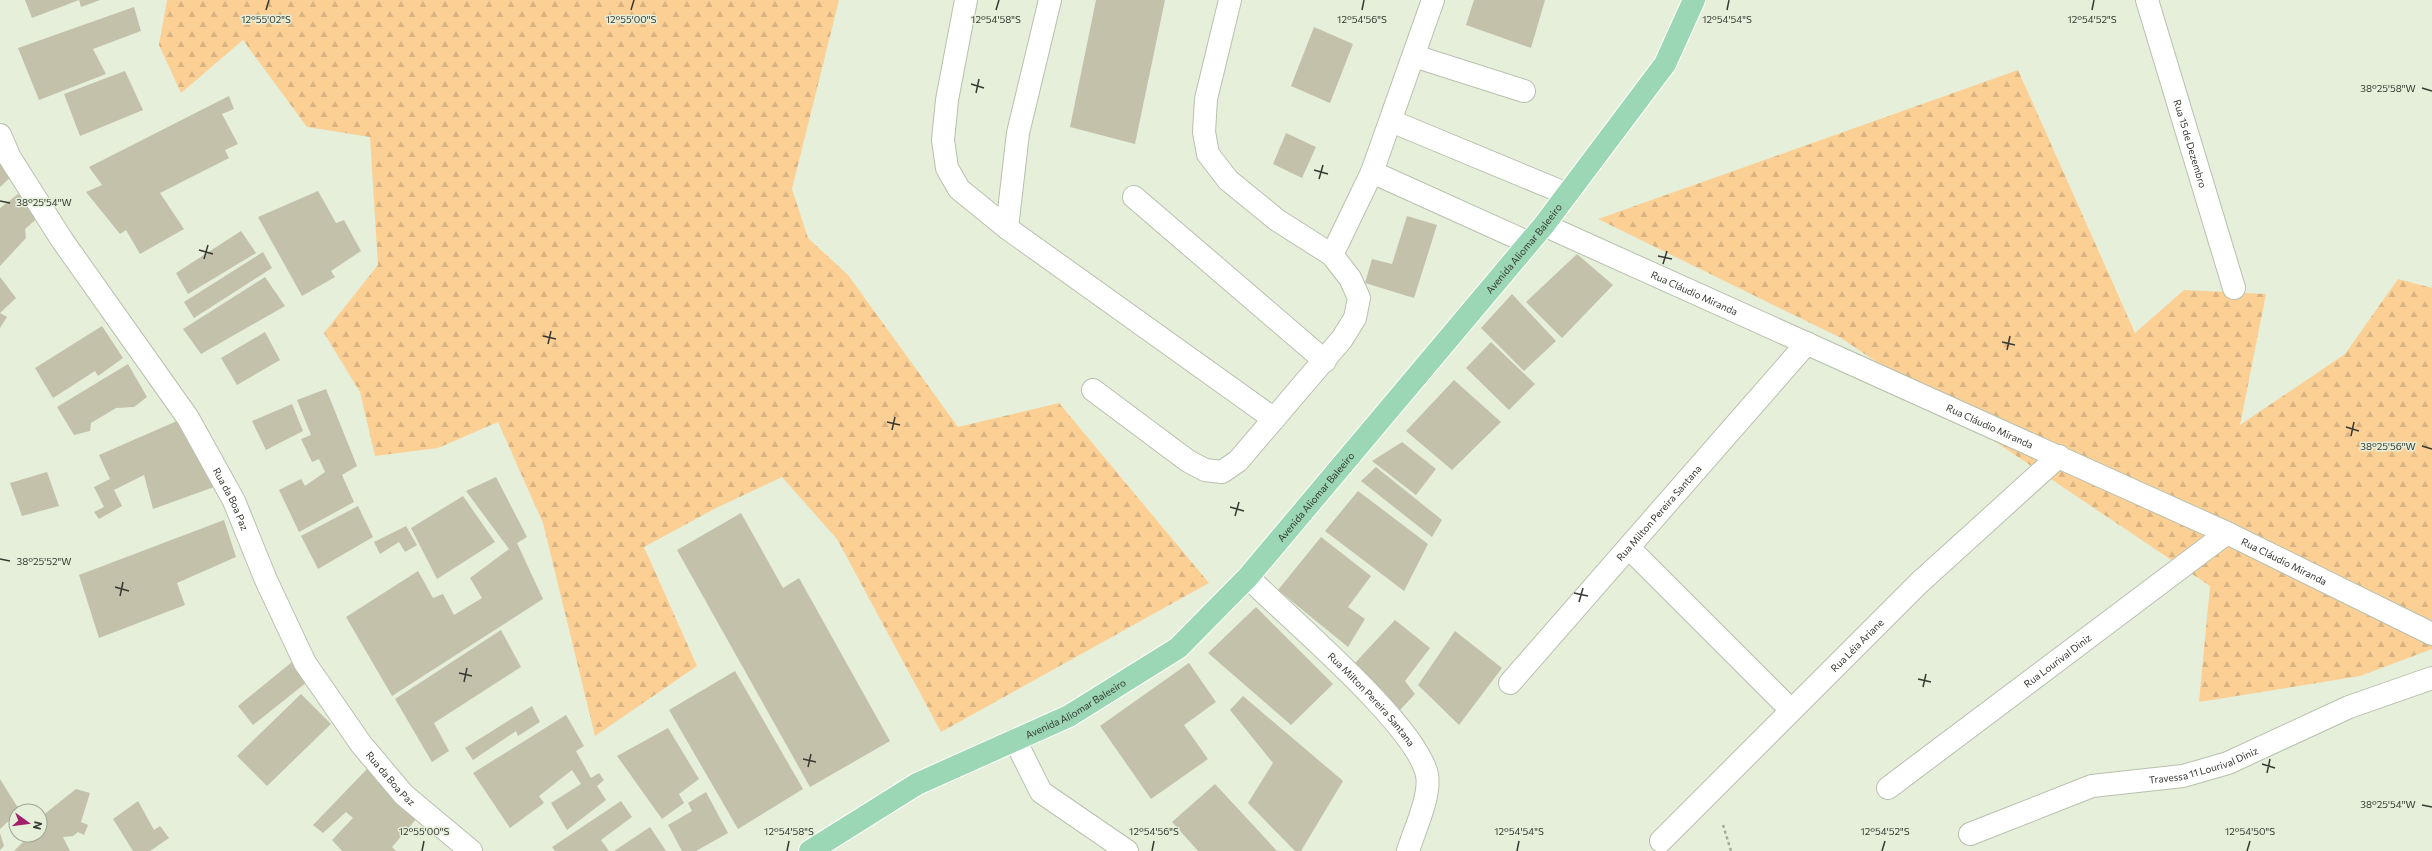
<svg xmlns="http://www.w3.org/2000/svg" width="2432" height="851" font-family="Commissioner,sans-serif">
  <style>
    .forest { fill: url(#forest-firs) }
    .building { fill: #c4c1ab }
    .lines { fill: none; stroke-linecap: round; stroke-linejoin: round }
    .minor-casing { stroke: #b7c1ad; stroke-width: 24 }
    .major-casing { stroke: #fff; stroke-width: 24 }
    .path { stroke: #a5ac9c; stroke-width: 2.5; stroke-dasharray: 3 3; stroke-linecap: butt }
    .minor { stroke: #fff; stroke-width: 22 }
    .major { stroke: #9bd7b4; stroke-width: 22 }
    .ticks { fill: none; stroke: #363931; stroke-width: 1.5 }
    .labels { text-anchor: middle; stroke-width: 3; stroke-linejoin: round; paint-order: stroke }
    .street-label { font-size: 10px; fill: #363931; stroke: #e5efda }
    .ticks-label { font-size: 10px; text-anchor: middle; fill: #363931; stroke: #e5efda; stroke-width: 3; stroke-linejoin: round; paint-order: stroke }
  </style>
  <defs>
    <pattern id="forest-firs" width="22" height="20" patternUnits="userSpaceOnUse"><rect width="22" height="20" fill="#fcd095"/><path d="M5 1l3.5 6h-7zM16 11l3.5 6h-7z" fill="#d9b381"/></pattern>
  </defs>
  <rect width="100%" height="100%" fill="#e5efda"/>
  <path class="forest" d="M167,0H839L792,189L808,238L848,275L958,427L1059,403L1209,583L941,732L837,539L782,477L716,508L644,547L697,666L595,736L543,523L498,422L438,448L375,456L360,392L324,333L378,265L370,137L307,127L243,40L181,93L159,45Z
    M2018,70L2135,333L2184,290L2266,294L2240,425L2345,354L2398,279L2432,288V649L2360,676L2199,702L2210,586L1841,338L1598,219Z"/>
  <path class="building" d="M25,0H100L81,7L79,0L32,18Z
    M1096,0H1165L1135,144L1070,127Z
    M1474,0H1545L1531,48L1466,25Z
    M134,7L141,31L93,49L106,74L39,100L18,48Z
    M1314,27L1353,44L1330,103L1291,86Z
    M125,71L143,110L80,136L64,94Z
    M229,96L234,109L222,114L238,144L225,150L229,158L160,193L184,229L140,254L126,230L120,234L86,192L102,185L89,167Z
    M1286,133L1316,147L1302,178L1273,164Z
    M0,159L14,174L0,187Z
    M318,191L336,223L344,220L361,251L331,271L335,277L302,296L258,217Z
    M18,194L40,216L25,229L26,238L0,266V208Z
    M1407,216L1437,225L1414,298L1365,283L1372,259L1392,264Z
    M241,231L256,253L188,294L176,273Z
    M263,252L272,268L194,318L184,302Z
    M1577,254L1613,285L1562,338L1526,302Z
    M0,277L16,298L0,313Z
    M265,277L285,306L201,354L183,329Z
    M1512,294L1556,341L1524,371L1481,328Z
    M0,313L7,317L0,328Z
    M102,326L123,358L98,376L95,371L53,398L35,368Z
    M265,332L280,360L237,385L221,358Z
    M1491,342L1535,384L1509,410L1466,368Z
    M128,364L147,397L134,407L116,408L91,423L90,431L74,435L57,407Z
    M1454,380L1501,422L1452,470L1406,431Z
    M326,389L357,466L342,475L354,502L299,532L279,490L301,479L305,486L325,472L319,459L312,462L301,439L311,435L297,400Z
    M292,404L303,431L266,450L252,421Z
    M177,421L217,486L153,509L144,475L114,490L122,506L99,519L94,512L104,507L94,487L110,479L99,455Z
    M1402,442L1436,469L1416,495L1372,461Z
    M1376,467L1442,520L1432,537L1361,481Z
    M47,472L59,506L22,516L10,483Z
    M496,477L527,537L517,543L543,599L392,696L346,617L418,571L433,598L443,594L454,615L482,598L470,578L509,549L466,491Z
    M1358,491L1428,544L1404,591L1325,531Z
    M463,496L495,542L437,579L411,528Z
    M358,506L373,537L318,569L301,536Z
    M741,513L783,588L799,578L890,741L810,787L677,550Z
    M224,520L236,557L177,583L185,605L99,638L79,575Z
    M406,526L417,545L405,552L399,542L380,554L374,542Z
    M1321,537L1371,576L1348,607L1365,619L1348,647L1278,590Z
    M1256,607L1333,684L1291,725L1208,653Z
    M1395,620L1430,648L1405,681L1415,694L1400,710L1354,664Z
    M501,630L521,667L434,723L449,751L432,762L395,699Z
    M1455,631L1502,668L1459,725L1418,685Z
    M292,662L307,682L253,725L238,706Z
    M1189,663L1216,702L1184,725L1208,759L1151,799L1100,726Z
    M735,671L803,789L738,829L669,710Z
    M301,694L331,724L267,786L237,756Z
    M1243,696L1343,781L1301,851H1295L1248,803L1273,763L1230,710Z
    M532,706L540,722L518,736L516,731L473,760L465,748Z
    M566,715L584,746L576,751L591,778L599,773L604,780L597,786L606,800L567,830L551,803L581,784L572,770L539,796L544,803L510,828L473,773Z
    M668,728L699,779L679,794L684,803L662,819L617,756Z
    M367,769L418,817L392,847L396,851H342L332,840L353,818L346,812L323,833L313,825Z
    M0,779L20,811H16V814L0,829Z
    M1215,784L1277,851H1198L1172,822Z
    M76,789L90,793L81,822L88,825L84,835L78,832L73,836L63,837L70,851H14L30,835H40L42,816Z
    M706,792L728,833L696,851H682L668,825L692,811L688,803Z
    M138,801L154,830L160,826L169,838L150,851H133L113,819Z
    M621,801L632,817L601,840L609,851H555L552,847Z
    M650,827L666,851H614Z
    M0,833L4,846L0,850Z"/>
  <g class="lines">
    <g class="minor-casing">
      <g id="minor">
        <path d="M966,0L947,100L943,140L947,168L959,189L1007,228L1274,419"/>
        <path id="s1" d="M2147,0L2234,288"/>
        <path d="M1414,56L1524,91"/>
        <path d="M1391,121L1567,194"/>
        <path id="s2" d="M0,135L10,158L62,240L188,418L234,501L266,580L305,663L361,744L404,795L471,851"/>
        <path d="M1372,172L1529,243"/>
        <path d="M1134,197L1325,361"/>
        <path id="s3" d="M1544,225L2227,533L2432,634"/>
        <path d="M1007,228L1018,133L1050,0"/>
        <path d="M1332,255L1372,172L1433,0"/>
        <path d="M1093,390L1188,461L1205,470L1222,472L1238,461L1342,339L1355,318L1359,298L1350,278L1332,255L1277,220L1228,180L1208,154L1204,132L1206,99L1230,0"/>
        <path d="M1630,549L1791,710"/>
        <path id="s4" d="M1248,577C1288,618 1417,725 1427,775C1431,796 1414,831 1408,851"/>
        <path id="s5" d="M1510,683L1807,343"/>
        <path d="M1015,740L1041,792L1127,851"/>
        <path id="s6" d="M1888,788L2227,533"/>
        <path id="s7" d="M1970,834L2092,786L2183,776L2228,763L2349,707L2432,678"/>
        <path id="s8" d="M1661,841L1919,583L2059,456"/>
      </g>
    </g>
    <g class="major-casing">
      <g id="major">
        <path id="s9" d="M810,851L917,784L1069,716L1178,648L1248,577L1544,225L1665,64L1694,0"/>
      </g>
    </g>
    <path class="path" d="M1723,825L1731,851"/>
    <use href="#minor" class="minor"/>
    <use href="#major" class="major"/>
  </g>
  <path class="ticks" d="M266,10L269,0M631,10L634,0M996,10L999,0M1362,10L1364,0M1727,10L1729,0M2092,10L2094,0M971,84L984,88M2422,88L2432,91M976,93L979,79M1314,170L1328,174M1319,179L1323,165M0,201L10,203M199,250L213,254M1658,256L1672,259M204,259L208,245M1663,264L1667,251M543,336L556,339M2002,342L2015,345M548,344L551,331M2007,350L2010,336M887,422L900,425M2346,427L2359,431M892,430L895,417M2351,436L2354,422M2422,446L2432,449M1230,507L1244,511M1235,516L1239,502M0,559L10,561M115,587L129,591M1574,593L1588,596M120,596L123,582M1579,602L1583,588M459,673L472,676M1918,679L1931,682M464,682L467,668M1923,687L1926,674M803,759L816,762M2262,764L2275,768M808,767L811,754M2267,773L2270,759M2422,805L2432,807M422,851L424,841M787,851L789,841M1152,851L1154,841M1517,851L1519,841M1882,851L1885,841M2247,851L2250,841"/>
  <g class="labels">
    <g class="street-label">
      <text dy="4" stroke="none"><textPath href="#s1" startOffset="150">Rua 15 de Dezembro</textPath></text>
      <text dy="4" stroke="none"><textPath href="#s9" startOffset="950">Avenida Aliomar Baleeiro</textPath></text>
      <text dy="4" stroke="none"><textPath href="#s3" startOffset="165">Rua Cláudio Miranda</textPath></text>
      <text dy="4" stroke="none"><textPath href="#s3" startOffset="489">Rua Cláudio Miranda</textPath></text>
      <text dy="4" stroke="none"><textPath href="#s9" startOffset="626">Avenida Aliomar Baleeiro</textPath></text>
      <text dy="4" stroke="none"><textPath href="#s2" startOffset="432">Rua da Boa Paz</textPath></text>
      <text dy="4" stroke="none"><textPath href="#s5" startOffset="226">Rua Milton Pereira Santana</textPath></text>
      <text dy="4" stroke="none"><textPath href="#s3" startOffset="813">Rua Cláudio Miranda</textPath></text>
      <text dy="4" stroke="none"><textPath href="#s8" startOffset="277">Rua Léia Ariane</textPath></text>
      <text dy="4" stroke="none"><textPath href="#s6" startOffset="212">Rua Lourival Diniz</textPath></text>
      <text dy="4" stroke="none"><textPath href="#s4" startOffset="174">Rua Milton Pereira Santana</textPath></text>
      <text dy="4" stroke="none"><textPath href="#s9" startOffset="302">Avenida Aliomar Baleeiro</textPath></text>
      <text dy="4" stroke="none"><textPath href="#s7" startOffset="245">Travessa 11 Lourival Diniz</textPath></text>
      <text dy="4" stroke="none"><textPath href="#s2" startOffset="756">Rua da Boa Paz</textPath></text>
    </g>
  </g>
  <g class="ticks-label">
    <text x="266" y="23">12°55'02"S</text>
    <text x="631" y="23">12°55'00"S</text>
    <text x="996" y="23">12°54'58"S</text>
    <text x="1362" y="23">12°54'56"S</text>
    <text x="1727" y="23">12°54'54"S</text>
    <text x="2092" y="23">12°54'52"S</text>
    <text x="2388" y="92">38°25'58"W</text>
    <text x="44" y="206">38°25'54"W</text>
    <text x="2388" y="450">38°25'56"W</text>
    <text x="44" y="565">38°25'52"W</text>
    <text x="2388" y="808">38°25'54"W</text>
    <text x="424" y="835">12°55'00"S</text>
    <text x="789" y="835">12°54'58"S</text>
    <text x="1154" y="835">12°54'56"S</text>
    <text x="1519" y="835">12°54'54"S</text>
    <text x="1885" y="835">12°54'52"S</text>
    <text x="2250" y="835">12°54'50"S</text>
  </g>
  <g transform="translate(28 823) rotate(104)"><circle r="19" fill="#e5efda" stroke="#9fa696"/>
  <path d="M0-3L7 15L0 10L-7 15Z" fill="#a41f6a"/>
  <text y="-6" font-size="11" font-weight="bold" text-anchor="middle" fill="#363931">N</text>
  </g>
</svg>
